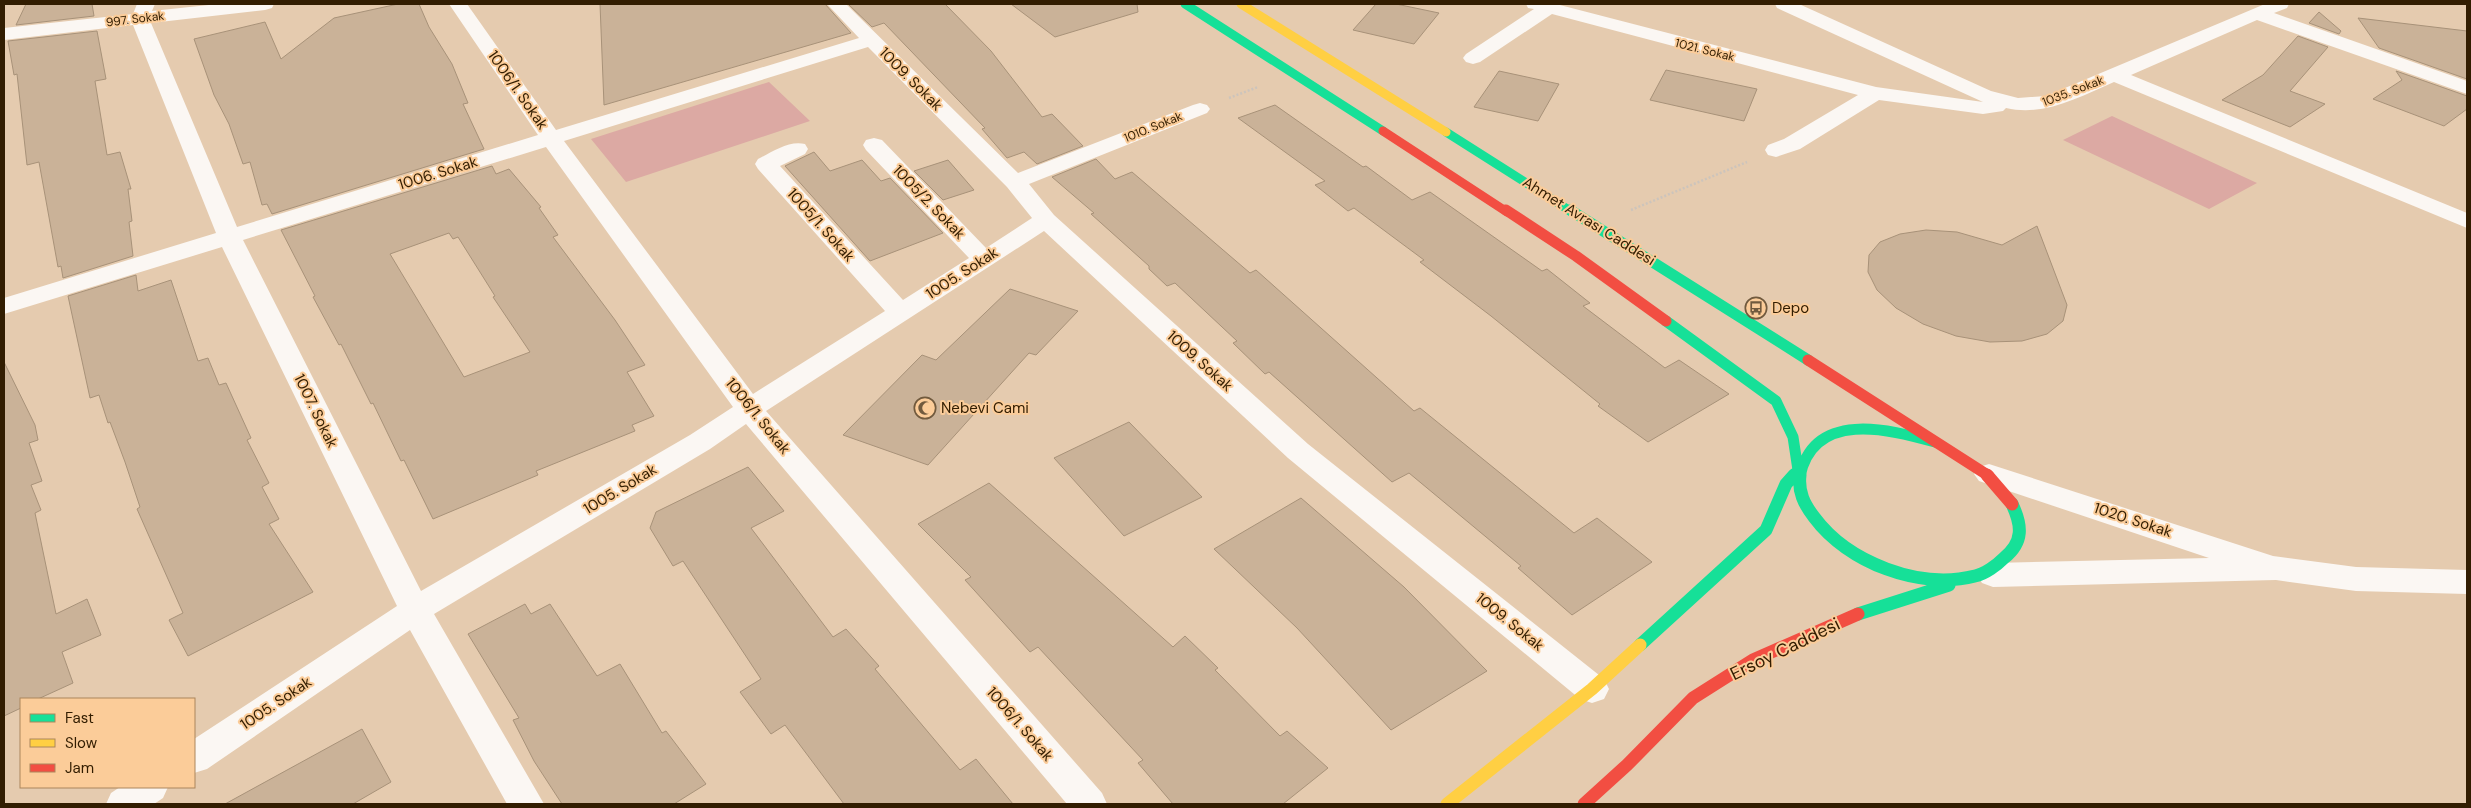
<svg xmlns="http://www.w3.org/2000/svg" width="2471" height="808" font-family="'DM Sans',sans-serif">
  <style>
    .green { fill: #dca9a3 }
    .building { fill: #cab298; stroke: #a89279; fill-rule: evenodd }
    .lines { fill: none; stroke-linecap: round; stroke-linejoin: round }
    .path { stroke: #ccc4bc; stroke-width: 2.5; stroke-dasharray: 2 2; stroke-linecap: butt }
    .street { fill: #fbf7f3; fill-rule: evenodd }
    .fast-far2 { stroke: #16e098; stroke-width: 9 }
    .fast-far1 { stroke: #16e098; stroke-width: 11 }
    .fast { stroke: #16e098; stroke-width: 13 }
    .slow-far1 { stroke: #ffcf43; stroke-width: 9 }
    .slow { stroke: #ffcf43; stroke-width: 13 }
    .jam-far2 { stroke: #f24e42; stroke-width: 9 }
    .jam-far1 { stroke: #f24e42; stroke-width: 11 }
    .jam { stroke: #f24e42; stroke-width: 13 }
    .labels { text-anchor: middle; stroke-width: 4; stroke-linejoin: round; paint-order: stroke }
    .far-street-label { font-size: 12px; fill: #321d01; stroke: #fbcc99 }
    .street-label { font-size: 15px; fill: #321d01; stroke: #fbcc99 }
    .poi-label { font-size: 15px; fill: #321d01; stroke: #fbcc99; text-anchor: start }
    .near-street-label { font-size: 18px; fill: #321d01; stroke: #fbcc99 }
  </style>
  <rect width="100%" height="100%" fill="#e5cbaf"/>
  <path class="green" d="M769,82L810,121L626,182L591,139Z
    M2112,116L2257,183L2209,209L2063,140Z"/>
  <path class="building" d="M26,4H92L94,16L16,25Z
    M398,4H419L429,27L452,64L468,103L463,104L484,149L272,214L267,204L262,205L250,162L243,164L229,124L214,95L194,39L265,22L281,59L334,18Z
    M600,4H825L851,33L604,105Z
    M848,4H945L991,51L1042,117L1052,114L1083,146L1037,164L1024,152L1007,158L982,129L985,128L884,23L872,27Z
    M1011,4H1137L1138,12L1055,37Z
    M1376,4H1396L1439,13L1414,44L1353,30Z
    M2319,12L2341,31L2339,34L2309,23Z
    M2358,18L2467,31V79L2379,48Z
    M97,31L106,79L95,81L107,155L120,152L131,189H128L132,221L129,222L133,256L63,278L61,266L58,267L39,162L27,165L17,74L14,75L8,41Z
    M2298,36L2328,47L2290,91L2325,104L2290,127L2222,100L2263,75Z
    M1666,70L1757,89L1744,121L1650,100Z
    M1499,71L1559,84L1538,121L1474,107Z
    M2396,71L2467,96V109L2444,126L2373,99L2402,80Z
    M1275,105L1363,167L1366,166L1412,200L1430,192L1542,271L1547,269L1590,303L1583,306L1665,368L1679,360L1729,394L1648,442L1598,406L1600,404L1491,316L1420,262L1424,260L1354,208L1348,211L1315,185L1325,181L1238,118Z
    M814,152L830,171L862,160L881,181L890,178L943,233L870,261L785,166Z
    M1096,159L1115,179L1132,172L1250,273L1256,270L1414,411L1420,408L1574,533L1597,518L1652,562L1572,615L1518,568L1521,566L1409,473L1392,482L1269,372L1265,374L1233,343L1237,341L1175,283L1167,286L1149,269V266L1091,214L1094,213L1052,177Z
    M948,160L974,190L943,200L914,171Z
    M492,166L496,174L509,169L541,207L539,208L558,235L553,237L615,320L645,365L627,372L654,416L632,425L635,431L536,471L538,475L433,519L404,460L401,461L373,403L371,404L341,344L339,345L313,297L315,296L281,230ZM449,233L453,239L458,237L495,296L493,297L530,352L464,377L390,254Z
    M2037,226L2067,305L2063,321L2047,334L2022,341L1990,342L1956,336L1923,324L1896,308L1877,290L1868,272L1869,255L1880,242L1900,234L1926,230L1957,232L2002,245Z
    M136,275L138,291L171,280L198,361L208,358L219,385L226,383L251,438L247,440L269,483L262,487L279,519L269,524L313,592L188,656L169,620L183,613L137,509L140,507L125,462L110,422L108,423L99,395L90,398L68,296Z
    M1010,289L1078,311L1036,355L1029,353L928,465L843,435L922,355L936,360Z
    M4,362L35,425L38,440L29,443L42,481L31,485L41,510L35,513L56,614L87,599L101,635L62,652L73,683L38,699H21V708L4,716Z
    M1129,422L1202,497L1124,536L1054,458Z
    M748,467L784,511L751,528L833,637L846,629L879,666L875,669L960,770L976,759L1013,804H844L785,725L771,734L740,692L761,679L683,561L673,566L650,528L656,512Z
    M989,483L1173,647L1185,636L1218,668L1215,670L1280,736L1287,731L1328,768L1283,804H1173L1138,763L1143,760L1038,647L1030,652L965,580L971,577L918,524Z
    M1301,498L1404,587L1487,671L1391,730L1297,628L1214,549Z
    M525,604L531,614L550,604L597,676L620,664L662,733L666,731L706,784L674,804H562L534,761L513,720L519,718L468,634Z
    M362,729L391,782L353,804H225Z"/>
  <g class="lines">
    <path class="path" d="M1229,98L1258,87
      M1631,210L1747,162"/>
    <path class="street" d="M137,4H155L152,11L218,4H274L272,8L265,10L151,23L237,227L538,135L449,4H467L556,130L859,38L827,4H846L1018,173L1193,105L1200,103L1207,105L1210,109L1207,113L1029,184L1054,215L1308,444L1604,679L1609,689L1604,699L1592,703L1580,699L1288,458L1044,231L766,411L1102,793L1107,804H1067L746,424L710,449L434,614L544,804H507L410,630L207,769L194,773V739L397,606L222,247L4,314V298L216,233L133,25L4,40V28L133,14ZM868,47L1007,187L1032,218L986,248L882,140L874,138L866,140L863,145L866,150L969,258L903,300L780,166L805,154L808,149L805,144C789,140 772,152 758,159L755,164L758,169L885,311L753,394L564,141ZM546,147L733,407L690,435L421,591L243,240Z
      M1526,4H1556L1876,87L1983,102L1777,8L1775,4H1799L1991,91L2018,98L2046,96L2265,4H2289L2287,8L2274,13L2467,81V94L2257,20L2131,75L2467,213V228L2114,82C2079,97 2044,117 2006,108L2003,111L1983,114L1879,100L1800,149L1776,157L1768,155L1765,150L1768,145L1784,139L1858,95L1552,14L1480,62L1473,64L1466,62L1463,58L1466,54L1534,9L1528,8Z
      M1989,464L2273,556L2356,567L2467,570V594L2356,591L2276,580L1993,587L1982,583L1977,575L1982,567L1993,563L2209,558L1979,481L1974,474L1979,467Z
      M120,787H168L163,798L154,804H106L111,793Z"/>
    <path class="fast-far2" d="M1185,4L1383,131
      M1446,132L1572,212"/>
    <path class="fast-far1" d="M1570,210L1808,360
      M1666,321L1776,401L1793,437L1798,470L1793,476
      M1800,476C1814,410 1888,429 1935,442"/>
    <path class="fast" d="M1800,475C1798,492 1804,504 1814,517C1848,563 1920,590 1975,576C1985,574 1997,565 2004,558C2024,542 2022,525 2012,504
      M1858,614L1949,585
      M1640,645L1766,530L1786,484L1794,475"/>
    <path class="slow-far1" d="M1241,4L1446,132"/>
    <path class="slow" d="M1447,804L1592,689L1640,645"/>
    <path class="jam-far2" d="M1383,131L1507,212"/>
    <path class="jam-far1" d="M1506,210L1576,256L1666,321
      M1808,360L1989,476"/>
    <path class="jam" d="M1987,475L2012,504
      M1584,804L1627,765L1693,698L1753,660L1858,614"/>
  </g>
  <defs>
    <g id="bus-ring" transform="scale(1.125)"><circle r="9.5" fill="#fbcc99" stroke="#715a3e" stroke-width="1.5"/><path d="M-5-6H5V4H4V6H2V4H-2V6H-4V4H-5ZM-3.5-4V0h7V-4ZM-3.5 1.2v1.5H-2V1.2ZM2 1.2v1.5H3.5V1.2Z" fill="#715a3e"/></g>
    <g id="mosque-ring" transform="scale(1.125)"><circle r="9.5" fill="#fbcc99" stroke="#715a3e" stroke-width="1.5"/><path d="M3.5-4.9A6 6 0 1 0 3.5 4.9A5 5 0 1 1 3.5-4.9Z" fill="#715a3e"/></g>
  </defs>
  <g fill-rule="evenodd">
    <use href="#bus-ring" x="1756" y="308"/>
    <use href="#mosque-ring" x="925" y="408"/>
  </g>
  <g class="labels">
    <g class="far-street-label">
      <text transform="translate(135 19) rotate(-7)" y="4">997. Sokak</text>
      <text transform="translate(1705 50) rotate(14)" y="4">1021. Sokak</text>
      <text transform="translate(2073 91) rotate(-21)" y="4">1035. Sokak</text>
      <text transform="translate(1153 127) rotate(-22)" y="4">1010. Sokak</text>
    </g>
    <g class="street-label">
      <text transform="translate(911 79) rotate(45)" y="5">1009. Sokak</text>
      <text transform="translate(518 90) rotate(55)" y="5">1006/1. Sokak</text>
      <text transform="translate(438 173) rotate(-17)" y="5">1006. Sokak</text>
      <text transform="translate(929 202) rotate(46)" y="5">1005/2. Sokak</text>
      <text transform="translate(1589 221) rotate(32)" y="5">Ahmet Avrası Caddesi</text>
      <text transform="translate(821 225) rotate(48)" y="5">1005/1. Sokak</text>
      <text transform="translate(962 273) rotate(-33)" y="5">1005. Sokak</text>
      <text transform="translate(1200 361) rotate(42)" y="5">1009. Sokak</text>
      <text transform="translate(316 411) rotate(64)" y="5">1007. Sokak</text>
      <text transform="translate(758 416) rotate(51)" y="5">1006/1. Sokak</text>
      <text transform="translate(620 489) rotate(-31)" y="5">1005. Sokak</text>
      <text transform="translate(2133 520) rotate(18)" y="5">1020. Sokak</text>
      <text transform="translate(1510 622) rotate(39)" y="5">1009. Sokak</text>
      <text transform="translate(276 703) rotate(-34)" y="5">1005. Sokak</text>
      <text transform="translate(1020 724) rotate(49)" y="5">1006/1. Sokak</text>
    </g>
    <g class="poi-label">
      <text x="1772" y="313">Depo</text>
      <text x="941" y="413">Nebevi Cami</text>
    </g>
    <g class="near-street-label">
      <text transform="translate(1785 649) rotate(-26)" y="6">Ersoy Caddesi</text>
    </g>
  </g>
  <rect width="2471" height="808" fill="none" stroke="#321d01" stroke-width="10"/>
  <rect x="20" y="698" width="175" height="90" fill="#fbcc99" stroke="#ab865c"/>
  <rect x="30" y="714" width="25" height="8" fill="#16e098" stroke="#ab865c"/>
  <text x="65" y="723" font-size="15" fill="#321d01">Fast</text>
  <rect x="30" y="739" width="25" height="8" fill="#ffcf43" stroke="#ab865c"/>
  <text x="65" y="748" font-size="15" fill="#321d01">Slow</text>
  <rect x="30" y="764" width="25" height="8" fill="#f24e42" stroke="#ab865c"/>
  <text x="65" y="773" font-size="15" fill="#321d01">Jam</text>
</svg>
